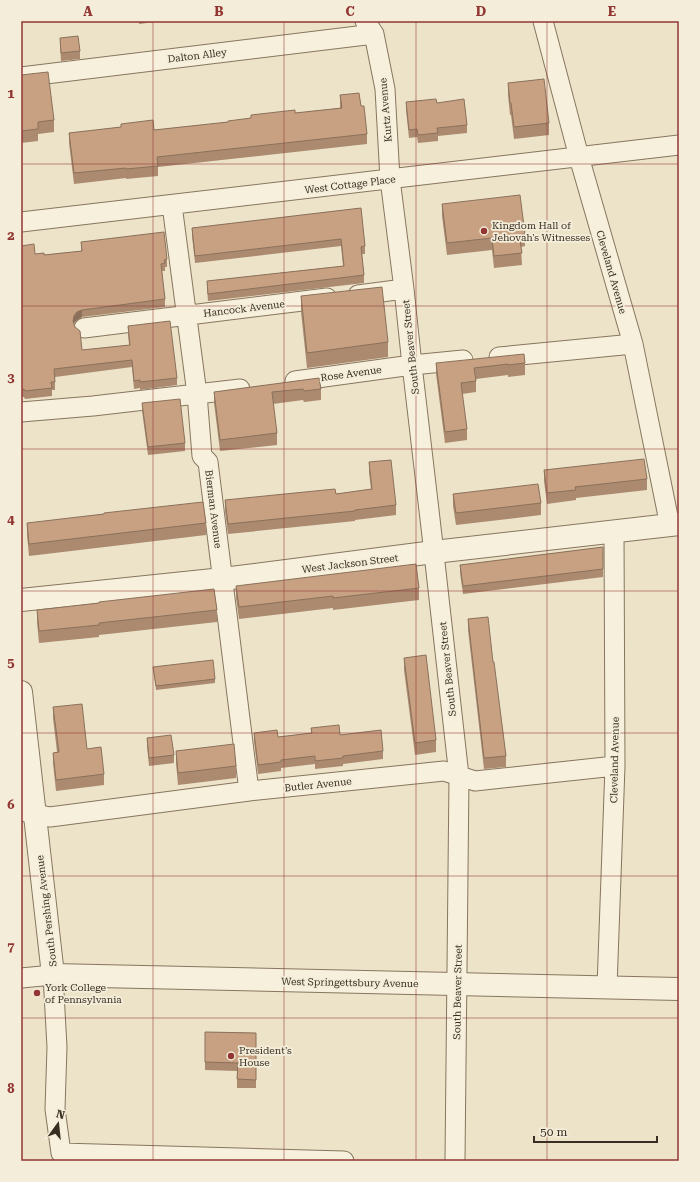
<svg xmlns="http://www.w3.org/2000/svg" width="700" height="1182" font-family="'Roboto Serif',serif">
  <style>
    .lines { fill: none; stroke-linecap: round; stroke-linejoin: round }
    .minor-casing { stroke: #87765f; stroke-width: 21 }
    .tertiary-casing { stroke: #87765f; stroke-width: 24 }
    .minor { stroke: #f7f0dc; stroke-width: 19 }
    .tertiary { stroke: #f7f0dc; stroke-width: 22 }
    .wall { fill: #ab8a70 }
    .shaded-wall { fill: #8b715b }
    .building { fill: #c7a182; stroke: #8b715b }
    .grid { fill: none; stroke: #923634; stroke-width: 1; stroke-opacity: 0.55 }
    .poi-dot { fill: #923634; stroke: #f4edd9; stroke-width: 1.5 }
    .labels { text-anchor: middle; stroke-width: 3.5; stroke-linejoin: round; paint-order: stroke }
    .street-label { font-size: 10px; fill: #392e22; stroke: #f4edd9 }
    .poi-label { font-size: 10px; fill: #392e22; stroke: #f4edd9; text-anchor: start }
    .neatline { fill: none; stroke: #923634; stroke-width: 1.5 }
    .grid-label { font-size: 13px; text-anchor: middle; font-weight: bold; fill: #923634 }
  </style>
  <rect width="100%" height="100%" fill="#ece3c9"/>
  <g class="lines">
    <g class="minor-casing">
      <path id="minor" d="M365,21L374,34L385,89L390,179L404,289L412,365L432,536L459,776L455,1161
        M543,21L579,157L633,344L670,526
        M21,77L374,34
        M172,205L197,394L202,456L208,462L249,791
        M21,222L679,145
        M358,295L404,289
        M84,328L327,298
        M499,357L633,344
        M295,381L412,365L463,360
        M21,412L93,406L240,389
        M21,811L50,817L249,791L444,771L475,781L615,766
        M21,978L53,975L57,1047L55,1109L61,1153L344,1161
        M607,987L615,766L614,532"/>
    </g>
    <g class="tertiary-casing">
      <path id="tertiary" d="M21,600L223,579L434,552L679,524
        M21,692L53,975L679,989"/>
    </g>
    <use href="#minor" class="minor"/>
    <use href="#tertiary" class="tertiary"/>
  </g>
  <path class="wall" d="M139,21H162L139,24Z
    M60,38L80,51V59L61,61L60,46Z
    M21,75L54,120V132L38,134V141L21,143Z
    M508,83L549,123V135L514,139L511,115H510L508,95Z
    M340,95L361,106L367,134V144L158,167V176L126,179V178L74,184L69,143V133L121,127V124L154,130L228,122L251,118V115L295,113L340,108Z
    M406,102L437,103L467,125V133L438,136V141L418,143L417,137L409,138L406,110Z
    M442,204L525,234V246L521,247L522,265L494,268L492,250L447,255L442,216Z
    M361,208L365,246V254H362L364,275V283L208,301L207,289V281L343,266L341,246L195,263L192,236V228Z
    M81,242L167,259V267H165V271H162L165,299V307L82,317L77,320L74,323L82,350L129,345L128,334V326L177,378V385L140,390V388L134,389L132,367L55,377V390H52V396L25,399L24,397H21V246L35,254L44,255L81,251Z
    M301,296L388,342V357L307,368L301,312Z
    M436,363H525V375L508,377V375L476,379V392L462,394L467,429V440L445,443L436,374Z
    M319,378L321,389V400L304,402L303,400L273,404L277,433V445L220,451L214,403V392Z
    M142,403L185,443V451L148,455L142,411Z
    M369,462L396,505V515L355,520V521L228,534L225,511V500L336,494L371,489L369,472Z
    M544,470L647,479V490L576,498V500L547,504L544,481Z
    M453,494L541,503V515L456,525L453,506Z
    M27,523H206V535L29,556L27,535Z
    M603,547V577L463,594L460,573V565Z
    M236,586L419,588V600L333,610V608L239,619L236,598Z
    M37,610H217V622L99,635V637L39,643L37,622Z
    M468,619L493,662L506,756V767L484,769L468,630Z
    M404,658L436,740V752L415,755L404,670Z
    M153,667L215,679V683L156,690Z
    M53,707L87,749L104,774V785L56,791L53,763V753L57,752L53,718Z
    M311,728L340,735L383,751V759L343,764V766L315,769V764L281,768V771L258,774L254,741V733L278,737L311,733Z
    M147,738L174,755V763L149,766L147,746Z
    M176,751L236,766V778L178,785L176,763Z
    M205,1032L256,1033V1088H237V1071L205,1070Z"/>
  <path class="shaded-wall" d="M82,310V317L77,320L74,323L73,321L74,316L77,312Z"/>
  <path class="building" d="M78,36L80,51L61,53L60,38Z
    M48,72L54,120L38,122V129L21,131V75Z
    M544,79L549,123L514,127L511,103H510L508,83Z
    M359,93L361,106H364L367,134L157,157L158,166L126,169V168L74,173L69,133L121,127V124L153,120L154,130L228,122V121L251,118V115L295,110V113L342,108L340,95Z
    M436,99L437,103L464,99L467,125L437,128L438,133L418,135L417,129L409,130L406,102Z
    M520,195L525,234L519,235L522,253L494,256L492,238L447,243L442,204Z
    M361,208L365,246L361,247L364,275L208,294L207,281L344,266L341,239L195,256L192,228Z
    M164,232L167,259L164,260L165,263L161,264L165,299L82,310L77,312L74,316L73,321L75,327L80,331L82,350L130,345L128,326L170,321L177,378L140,382V380L134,381L132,360L54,369L55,382H51L52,388L25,391L24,389L21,390V246L34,244L35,254L44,253V255L82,251L81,242Z
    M382,287L388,342L307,353L301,296Z
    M524,354L525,363L508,365V364L474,368L476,381L461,383L467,429L445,432L436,363Z
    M319,378L321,389L304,391L303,389L272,392L277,433L220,440L214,392Z
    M180,399L185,443L148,447L142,403Z
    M644,459L647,479L575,487L576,490L547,493L544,470Z
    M391,460L396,505L355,510V511L228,524L225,500L335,489L336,494L372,489L369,462Z
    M538,484L541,503L456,513L453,494Z
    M203,502L206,523L29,544L27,523L104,514V513Z
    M603,547V569L463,586L460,565Z
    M416,564L419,588L333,598V596L239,607L236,586Z
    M214,589L217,610L99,623V625L39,631L37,610L99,603V602Z
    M488,617L493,662H494L506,756L484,758L468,619Z
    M426,655L436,740L415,743L404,658Z
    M213,660L215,679L156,686L153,667Z
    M82,704L87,749L101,747L104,774L56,780L53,753L59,752L53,707Z
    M339,725L340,735L381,730L383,751L343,756V758L315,761V756L281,760V762L258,765L254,733L277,730L278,737L312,733L311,728Z
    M171,735L174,755L149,758L147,738Z
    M234,744L236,766L178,773L176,751Z
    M205,1032L256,1033V1080L237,1079L238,1063L205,1062Z"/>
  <path class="grid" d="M153,21V1161M284,21V1161M416,21V1161M547,21V1161M21,164H679M21,306H679M21,449H679M21,591H679M21,733H679M21,876H679M21,1018H679"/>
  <g class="poi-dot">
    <circle cx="484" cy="231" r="4"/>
    <circle cx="37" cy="993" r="4"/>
    <circle cx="231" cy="1056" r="4"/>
  </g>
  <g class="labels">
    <g class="street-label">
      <text transform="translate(197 55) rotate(-7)" y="4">Dalton Alley</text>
      <text transform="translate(385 110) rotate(-95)" y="4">Kurtz Avenue</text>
      <text transform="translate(350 184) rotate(-7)" y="4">West Cottage Place</text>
      <text transform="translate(612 272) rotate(74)" y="4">Cleveland Avenue</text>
      <text transform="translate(244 308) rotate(-7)" y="4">Hancock Avenue</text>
      <text transform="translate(410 347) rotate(-96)" y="4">South Beaver Street</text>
      <text transform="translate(351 373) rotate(-8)" y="4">Rose Avenue</text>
      <text transform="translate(214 509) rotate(83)" y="4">Bierman Avenue</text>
      <text transform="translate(350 563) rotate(-7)" y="4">West Jackson Street</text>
      <text transform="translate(447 669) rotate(-96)" y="4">South Beaver Street</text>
      <text transform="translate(614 760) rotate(-89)" y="4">Cleveland Avenue</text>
      <text transform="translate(318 784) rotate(-6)" y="4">Butler Avenue</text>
      <text transform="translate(46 911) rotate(-97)" y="4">South Pershing Avenue</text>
      <text transform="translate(350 982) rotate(1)" y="4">West Springettsbury Avenue</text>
      <text transform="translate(457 992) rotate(-89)" y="4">South Beaver Street</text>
    </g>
    <g class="poi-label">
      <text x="492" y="229">Kingdom Hall of<tspan x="492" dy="12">Jehovah's Witnesses</tspan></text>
      <text x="45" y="991">York College<tspan x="45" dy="12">of Pennsylvania</tspan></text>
      <text x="239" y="1054">President's<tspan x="239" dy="12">House</tspan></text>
    </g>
  </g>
  <rect width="700" height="1182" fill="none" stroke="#f4edd9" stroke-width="44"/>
  <g transform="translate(58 1124) rotate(15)" stroke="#f4edd9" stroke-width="3" paint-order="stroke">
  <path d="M0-3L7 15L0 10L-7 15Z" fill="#392e22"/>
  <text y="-6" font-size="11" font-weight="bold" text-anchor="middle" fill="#392e22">N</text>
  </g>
  <path d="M534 1136v6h123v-6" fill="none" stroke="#392e22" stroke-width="2"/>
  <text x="540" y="1136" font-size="12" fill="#392e22" stroke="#f4edd9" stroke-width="3" paint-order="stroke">50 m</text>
  <rect x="22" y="22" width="656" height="1138" class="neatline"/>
  <g class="grid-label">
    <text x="88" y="16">A</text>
    <text x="219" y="16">B</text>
    <text x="350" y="16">C</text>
    <text x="481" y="16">D</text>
    <text x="612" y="16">E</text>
    <text x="11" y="98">1</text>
    <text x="11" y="240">2</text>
    <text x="11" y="382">3</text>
    <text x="11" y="524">4</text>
    <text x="11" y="667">5</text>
    <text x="11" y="809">6</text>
    <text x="11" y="951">7</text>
    <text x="11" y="1093">8</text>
  </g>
</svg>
